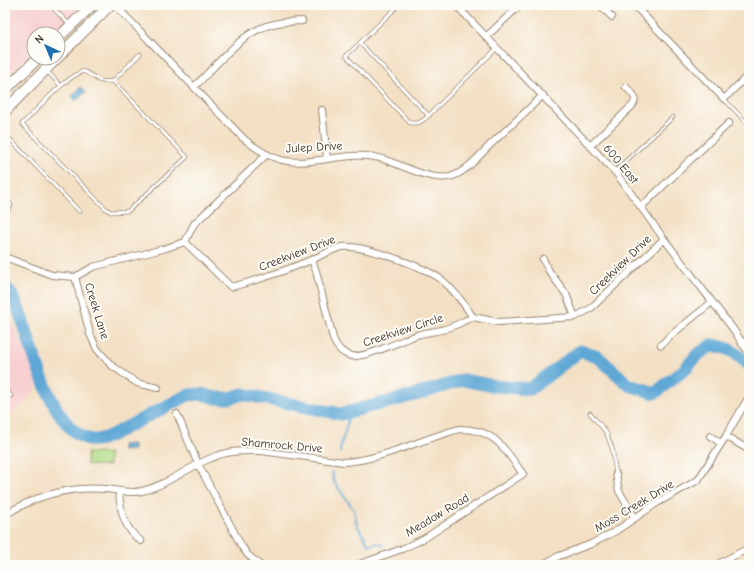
<svg xmlns="http://www.w3.org/2000/svg" width="754" height="570" font-family="'Comic Neue',sans-serif">
  <style>
    .built { fill: #f7cfd1 }
    .pitch { fill: #b1da85; stroke: #768252 }
    .water { fill: #5ea8d6; stroke: #4c697a }
    .lines { fill: none; stroke-linecap: round; stroke-linejoin: round }
    .stream { stroke: #5ea8d6; stroke-width: 2 }
    .river { stroke: #5ea8d6; stroke-width: 13 }
    .lane-casing { stroke: #978571; stroke-width: 4.5 }
    .street-casing { stroke: #978571; stroke-width: 8 }
    .primary-casing { stroke: #978571; stroke-width: 12 }
    .lane { stroke: #fff; stroke-width: 3 }
    .street { stroke: #fff; stroke-width: 6 }
    .primary { stroke: #fff; stroke-width: 10 }
    .labels { text-anchor: middle; stroke-width: 4; stroke-linejoin: round; paint-order: stroke }
    .street-label { font-size: 12px; fill: #3b2a1e; stroke: #fdfcf7 }
  </style>
  <rect width="100%" height="100%" fill="#fdfcf7"/>
  <filter id="ink" filterUnits="userSpaceOnUse"><feTurbulence type="fractalNoise" baseFrequency=".025" numOctaves="2"/><feDisplacementMap in="SourceGraphic" scale="8" xChannelSelector="R" yChannelSelector="G"/><feConvolveMatrix kernelMatrix="1 2 1 2 8 2 1 2 1" color-interpolation-filters="sRGB"/></filter>
  <filter id="wash" filterUnits="userSpaceOnUse"><feTurbulence type="fractalNoise" baseFrequency=".012" numOctaves="4" result="noise"/><feDisplacementMap in="SourceGraphic" scale="16" xChannelSelector="R" yChannelSelector="G"/><feGaussianBlur stdDeviation="0.9" result="paint"/><feColorMatrix in="noise" values="0 0 0 0 0 0 0 0 0 0 0 0 0 0 0 0 0 1.4 0 .05"/><feComposite in="paint" operator="in"/></filter>
  <g filter="url(#wash)">
    <rect width="100%" height="100%" fill="#f3e0c4"/>
    <path class="built" d="M5,5H83L52,34H34V51L5,78Z
      M5,300L7,301L8,306L10,317L26,354L42,380L30,396L5,420Z"/>
    <path class="pitch" d="M87,453H109V466L87,465Z"/>
    <path class="water" d="M81,87L86,92L76,101L72,96Z
      M134,444V450L122,451V445Z"/>
    <g class="lines">
      <path class="stream" d="M340,452C341,438 349,427 348,412
        M332,472L334,482L354,510L357,525L369,545L378,543L383,546
        M392,562L393,565"/>
      <path class="river" d="M5,287C16,296 19,312 24,325C35,357 54,433 92,440C98,441 104,438 110,436L188,395L202,394L216,398H230L243,394L341,414L415,395L463,380L494,386L530,389L580,351L598,357L629,385L655,393L685,369L697,355L712,345C731,348 735,352 749,365"/>
    </g>
  </g>
  <g filter="url(#ink)">
    <g class="lines">
      <g class="lane-casing">
        <path id="lane" d="M50,5L70,25
          M399,5L346,56L410,123H418L425,119L497,48
          M360,43L429,116
          M47,71L61,86
          M83,71C99,77 93,83 113,81L187,157L128,211L111,212L106,209L22,124C41,106 60,82 83,71Z
          M5,73L12,81
          M113,81L140,54
          M724,99L749,125
          M5,134L80,212
          M615,171L673,117
          M5,198L11,205L5,214
          M5,390L11,396
          M590,413L606,432L612,448L616,474"/>
      </g>
      <g class="street-casing">
        <path id="street" d="M115,5L244,139C254,147 265,155 278,159C311,169 348,148 383,159C402,165 434,183 453,176C468,170 479,156 490,145C508,128 526,112 543,95
          M456,5L616,173L664,239L733,329L749,353
          M600,5L612,17
          M634,5L724,99L749,74
          M486,37L520,5
          M194,87C212,70 238,38 259,29C273,22 287,22 302,21
          M322,110L327,159
          M591,145L633,105C638,96 632,94 626,87
          M641,207L729,123
          M185,242L194,224L266,155
          M5,257L52,275L75,277L90,334L97,349L111,365L137,383L158,388
          M543,259L549,271L566,294L575,317
          M312,260L316,271L333,338C336,347 342,354 352,356C367,358 404,339 420,334C427,332 434,332 441,330C452,328 463,321 473,317
          M75,277L93,267L163,249L185,242L231,287C258,280 285,271 311,260C321,256 332,249 342,247C362,244 425,267 442,280C455,291 463,303 473,317L498,322L575,317L590,309L664,239
          M742,344L749,338
          M661,345L670,336L712,302
          M177,414L198,464L242,547L248,555L260,565
          M710,436L721,443
          M726,436L749,450
          M616,474L619,491L635,518
          M119,491C120,510 124,529 141,541
          M5,515C36,495 69,486 106,489C118,490 130,494 142,491C171,484 194,462 222,454C235,450 248,451 261,451L344,462C386,459 420,439 460,429C495,429 504,448 523,474L425,538L402,549L357,565
          M541,565L559,556L591,544L616,531L657,503L698,480L726,436L747,400
          M716,565L749,548"/>
      </g>
      <g class="primary-casing">
        <path id="primary" d="M58,38L92,5
          M58,57L110,5
          M5,90L38,58
          M5,111L57,58"/>
      </g>
      <use href="#lane" class="lane"/>
      <use href="#street" class="street"/>
      <use href="#primary" class="primary"/>
    </g>
  </g>
  <g class="labels">
    <g class="street-label">
      <text transform="translate(314 147) rotate(-3)" y="4">Julep Drive</text>
      <text transform="translate(621 164) rotate(50)" y="4">600 East</text>
      <text transform="translate(297 253) rotate(-21)" y="4">Creekview Drive</text>
      <text transform="translate(620 265) rotate(-44)" y="4">Creekview Drive</text>
      <text transform="translate(97 311) rotate(73)" y="4">Creek Lane</text>
      <text transform="translate(403 330) rotate(-18)" y="4">Creekview Circle</text>
      <text transform="translate(282 445) rotate(5)" y="4">Shamrock Drive</text>
      <text transform="translate(634 506) rotate(-31)" y="4">Moss Creek Drive</text>
      <text transform="translate(437 515) rotate(-31)" y="4">Meadow Road</text>
    </g>
  </g>
  <rect width="754" height="570" fill="none" stroke="#fdfcf7" stroke-width="20"/>
  <g transform="translate(46 46) rotate(316)"><circle r="19" fill="#fdfcf7" stroke="#afa8a0"/>
  <path d="M0-3L7 15L0 10L-7 15Z" fill="#1f6fb2"/>
  <text y="-6" font-size="11" font-weight="bold" text-anchor="middle" fill="#3b2a1e">N</text>
  </g>
</svg>
